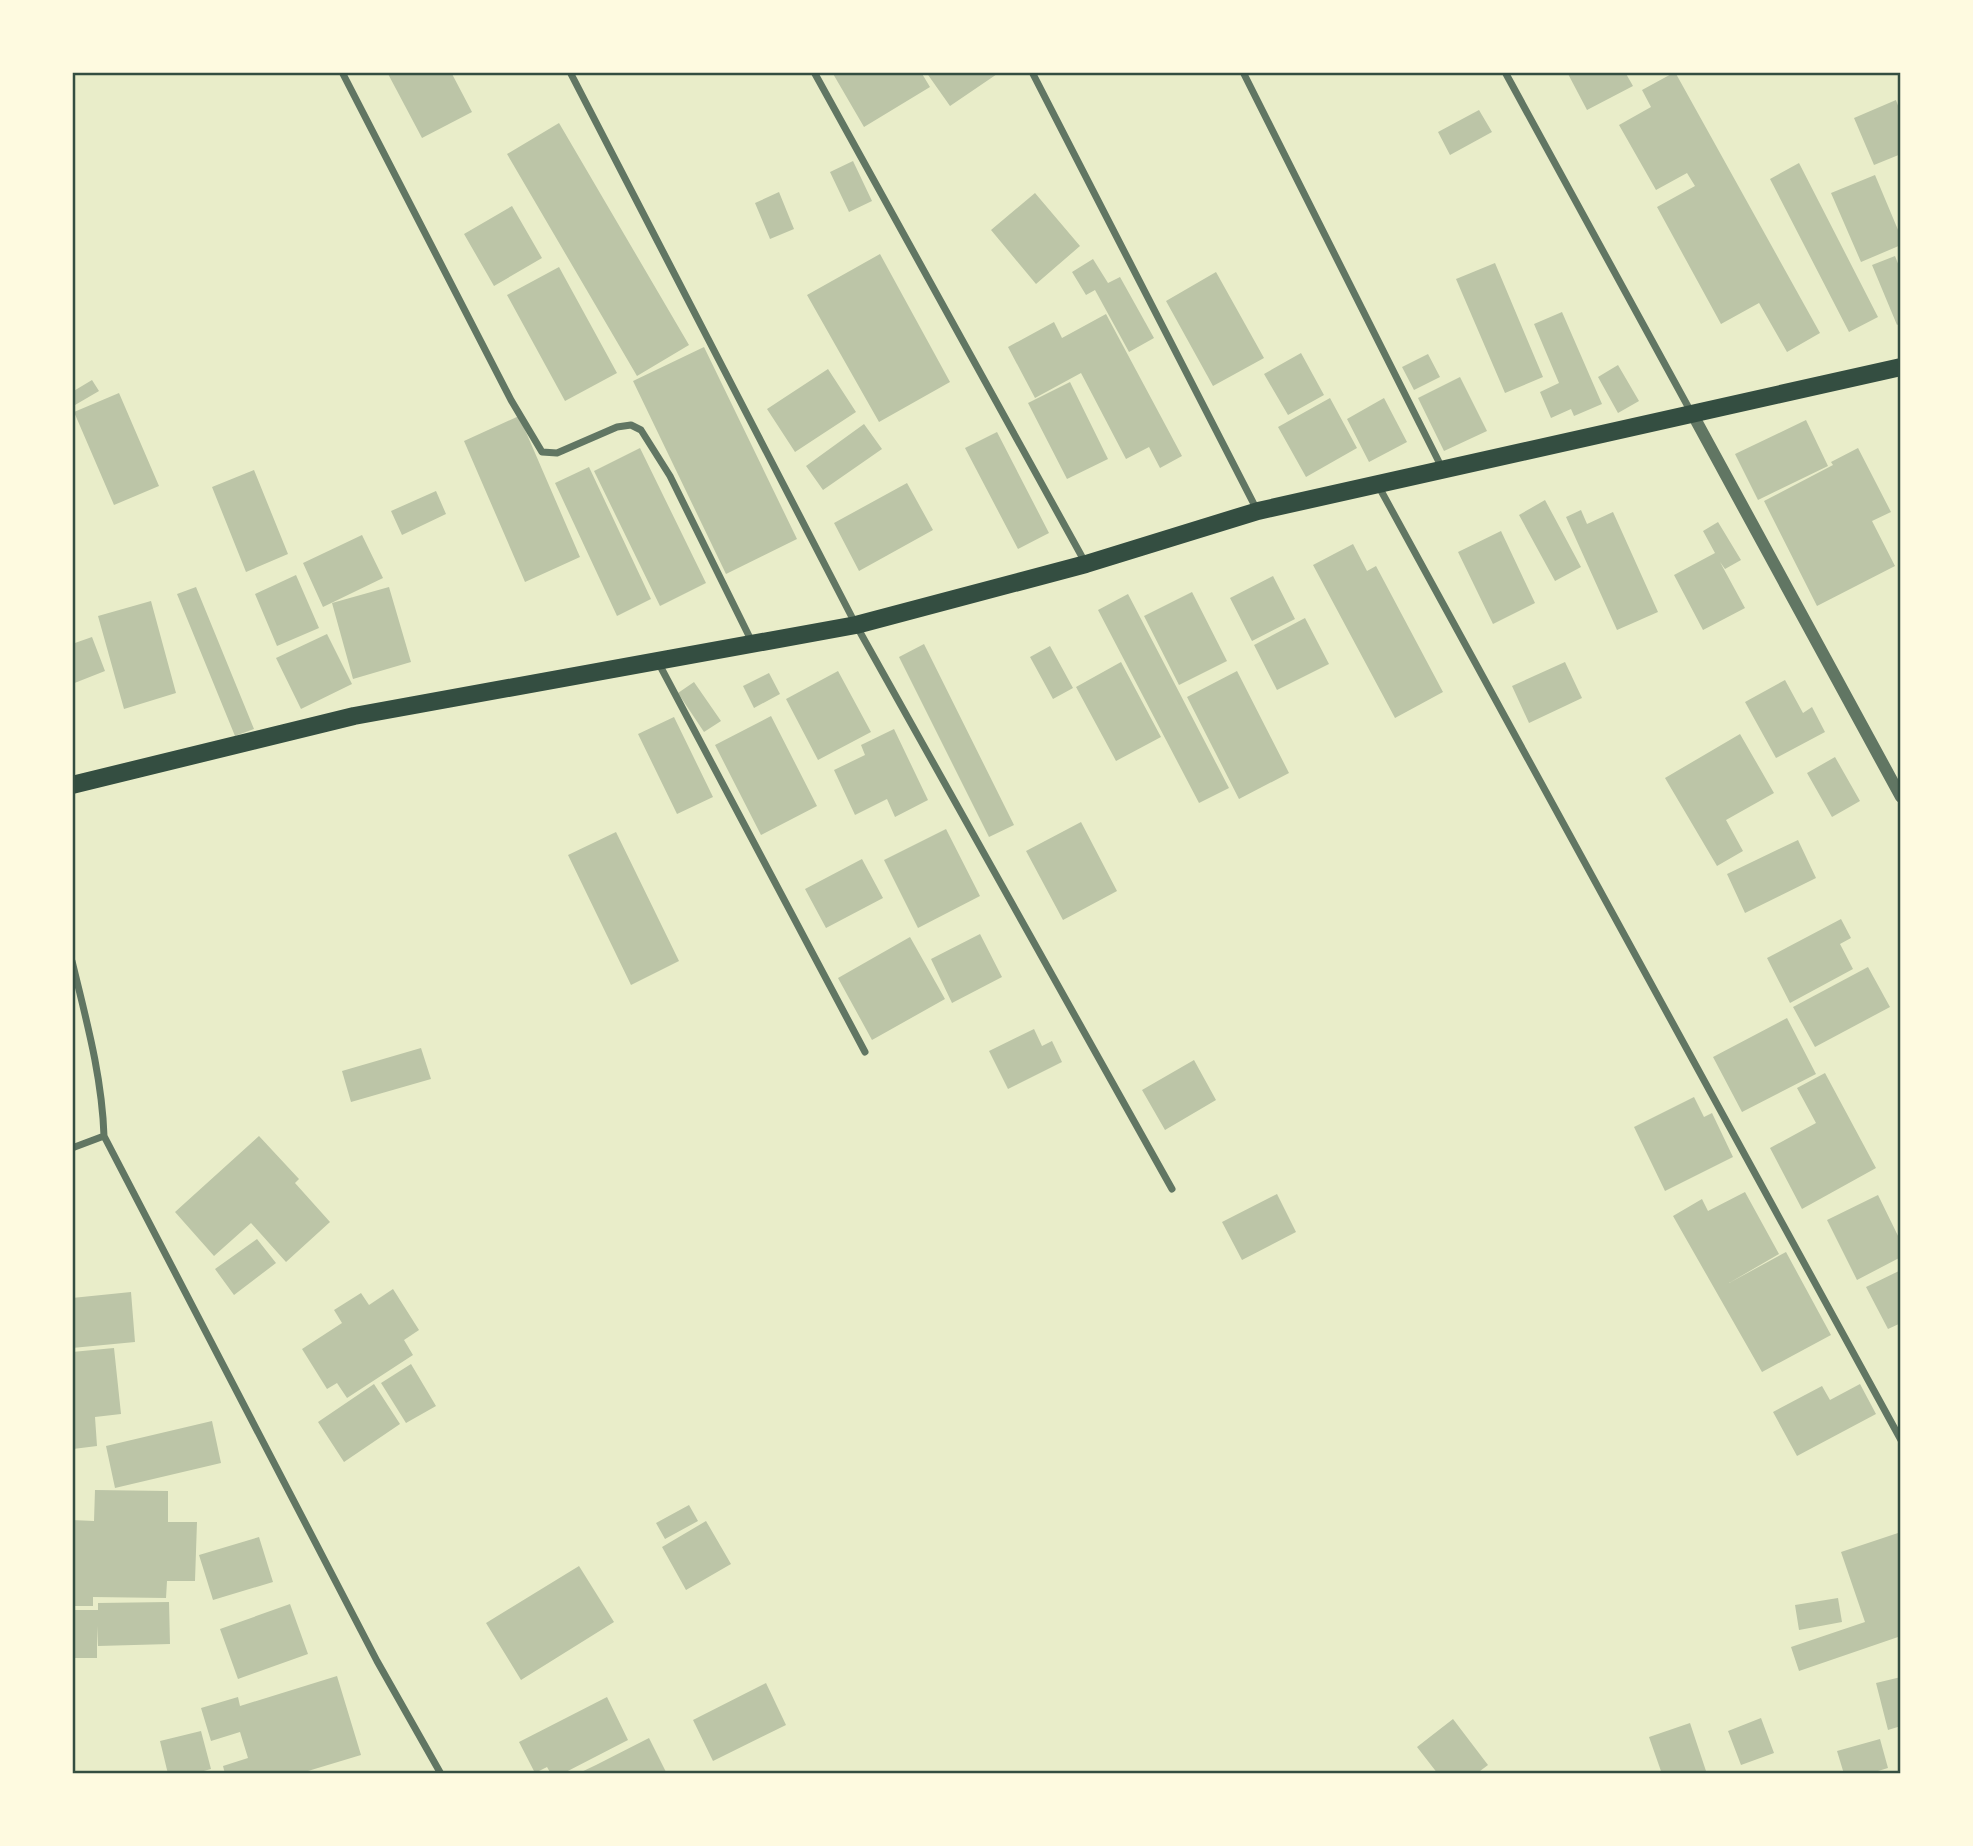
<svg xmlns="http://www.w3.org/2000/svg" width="1973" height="1846" font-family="Helvetica,sans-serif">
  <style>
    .building { fill: #bcc5a7 }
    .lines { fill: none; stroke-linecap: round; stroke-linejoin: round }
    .minor { stroke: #617663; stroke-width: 7 }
    .tertiary { stroke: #617663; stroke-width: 12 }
    .primary { stroke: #344e41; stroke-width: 18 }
    .neatline { fill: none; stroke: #344e41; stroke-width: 2.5 }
  </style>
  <rect width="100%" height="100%" fill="#e9edc9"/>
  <path class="building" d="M387,72H451L472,112L422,138Z
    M832,72H921L930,87L864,127Z
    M926,72H1000L950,106Z
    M1567,72H1625L1633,86L1587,110Z
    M1675,72L1820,333L1787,352L1759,303L1721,324L1657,207L1695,186L1687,173L1656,190L1619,125L1651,107L1642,90Z
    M1896,100L1901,114V154L1874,165L1854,118Z
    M1479,110L1492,132L1450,155L1438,132Z
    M559,123L689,345L637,376L507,154Z
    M853,161L872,201L849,212L830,172Z
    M1799,163L1878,317L1849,332L1770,179Z
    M1875,175L1901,237V245L1861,262L1831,193Z
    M779,192L794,229L770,239L755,203Z
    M1035,193L1080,246L1036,284L991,230Z
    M512,206L542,258L494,286L464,234Z
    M880,254L950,382L879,422L807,295Z
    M1895,256L1901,271V323L1897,325L1872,265Z
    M1093,259L1108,283L1120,277L1154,338L1129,352L1095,290L1086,295L1072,272Z
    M1495,263L1543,377L1505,393L1456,279Z
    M559,267L617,373L565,401L507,295Z
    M1216,272L1264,358L1213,386L1166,301Z
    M1562,312L1602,404L1574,416L1571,409L1551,418L1540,392L1559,383L1534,324Z
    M1106,314L1182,456L1160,468L1149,447L1126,459L1081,373L1035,398L1008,347L1054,322L1062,338Z
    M704,347L797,539L726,574L633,381Z
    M1301,353L1324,395L1288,415L1264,374Z
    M1428,354L1440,377L1414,390L1402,367Z
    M1618,365L1639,401L1618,413L1598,377Z
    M828,369L856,412L795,452L767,409Z
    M1460,377L1487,431L1444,451L1418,398Z
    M92,380L99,391L75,405L72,392Z
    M1070,382L1108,459L1067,479L1028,403Z
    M119,393L159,486L114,505L74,412Z
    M1330,398L1357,448L1306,477L1278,427Z
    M1384,398L1407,442L1369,462L1347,419Z
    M519,416L580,557L525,582L464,441Z
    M1806,420L1828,466L1758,500L1735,454Z
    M864,424L882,449L823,490L806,466Z
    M997,432L1049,533L1018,549L965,448Z
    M640,448L706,583L660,606L594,471Z
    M1858,448L1891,512L1872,521L1895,566L1817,606L1764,501L1833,465L1831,462Z
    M589,467L651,599L617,616L555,483Z
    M254,470L288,554L246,572L212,487Z
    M907,483L933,530L859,571L834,523Z
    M436,491L446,514L402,535L391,511Z
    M1545,500L1581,567L1555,581L1519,515Z
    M1581,510L1587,524L1613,512L1658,612L1617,630L1566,517Z
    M1718,522L1741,560L1725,569L1720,562L1745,608L1703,630L1674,575L1715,553L1703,531Z
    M1501,531L1535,603L1493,624L1458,552Z
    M362,535L383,578L323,607L303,563Z
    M1353,544L1367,571L1376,566L1443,692L1395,718L1313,565Z
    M296,575L319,628L277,646L255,594Z
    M1273,576L1295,619L1252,641L1230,598Z
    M196,587L254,729L235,736L177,594Z
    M389,587L411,662L353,679L332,603Z
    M1192,592L1227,661L1179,685L1144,616Z
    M1128,594L1229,788L1199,803L1098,610Z
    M151,601L176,693L124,709L98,616Z
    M1305,618L1329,664L1277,690L1254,645Z
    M327,634L352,684L301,709L276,658Z
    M92,637L105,671L72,684V644Z
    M924,644L1014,825L989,837L899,657Z
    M1050,646L1073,688L1053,699L1030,657Z
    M1121,662L1161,737L1116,761L1076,687Z
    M1565,662L1582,698L1529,723L1512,686Z
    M838,671L871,732L818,760L786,699Z
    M1237,671L1289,773L1239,799L1187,697Z
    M769,673L780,694L754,708L743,686Z
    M1785,680L1803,713L1812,707L1825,732L1776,758L1745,702Z
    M694,682L721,721L704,732L678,693Z
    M771,716L817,806L761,835L715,745Z
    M674,717L713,797L677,814L638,734Z
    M894,729L928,800L895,817L887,799L855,815L834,770L865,755L861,745Z
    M1740,734L1774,793L1726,820L1743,851L1717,866L1665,778Z
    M1835,757L1860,801L1832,817L1807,773Z
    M1081,822L1117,891L1063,920L1026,851Z
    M946,829L980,896L918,928L884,860Z
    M616,832L679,961L631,985L568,855Z
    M1798,840L1816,878L1745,913L1727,874Z
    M862,859L883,898L826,928L805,889Z
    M1841,919L1851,938L1840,944L1853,969L1790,1003L1767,958Z
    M980,934L1002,977L952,1003L931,959Z
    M910,937L945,999L872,1040L838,978Z
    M1868,967L1890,1007L1815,1047L1793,1007Z
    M1787,1018L1816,1074L1742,1112L1713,1057Z
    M1034,1029L1042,1046L1052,1041L1062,1062L1008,1089L989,1051Z
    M421,1048L431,1079L351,1102L342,1071Z
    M1194,1060L1216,1100L1165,1130L1142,1090Z
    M1825,1073L1876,1168L1802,1209L1770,1148L1816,1123L1797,1088Z
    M1694,1097L1704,1117L1712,1113L1733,1157L1665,1191L1634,1127Z
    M259,1136L299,1179L295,1183L330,1222L286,1262L251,1223L214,1256L175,1212Z
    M1745,1192L1779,1254L1729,1283L1786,1252L1831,1335L1762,1372L1673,1216L1702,1199L1708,1211Z
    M1277,1194L1296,1232L1242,1260L1222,1222Z
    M1878,1195L1901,1242V1257L1857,1280L1827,1220Z
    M257,1239L276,1263L234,1295L215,1269Z
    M1901,1270V1323L1888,1329L1866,1287Z
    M393,1289L419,1330L404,1340L413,1355L347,1398L337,1383L327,1389L302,1349L342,1323L334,1310L361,1293L369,1305Z
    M131,1292L135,1342L72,1348V1298Z
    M114,1348L121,1414L95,1417L97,1446L73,1449L72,1352Z
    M411,1364L436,1406L406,1423L381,1383Z
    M374,1384L400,1424L344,1462L318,1422Z
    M1860,1384L1876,1414L1797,1456L1773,1412L1822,1386L1830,1400Z
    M212,1421L221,1463L115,1488L106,1446Z
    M95,1490L168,1491V1522H197L195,1581H167L166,1598L93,1597V1606H72V1520L94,1521Z
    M689,1505L698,1521L665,1539L656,1523Z
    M706,1521L731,1564L686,1590L662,1547Z
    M1901,1532V1636L1799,1671L1791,1647L1865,1622L1841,1552Z
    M259,1537L273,1582L213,1600L199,1555Z
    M579,1566L614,1622L521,1680L486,1623Z
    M1838,1598L1842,1622L1799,1630L1795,1605Z
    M169,1602L170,1644L98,1646L97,1626V1658H72V1610H98V1603Z
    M290,1604L308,1654L238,1679L220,1629Z
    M337,1676L361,1755L298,1774H225L223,1766L248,1758L240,1732L211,1741L201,1708L238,1697L240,1706Z
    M1901,1677V1726L1888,1730L1876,1683Z
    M766,1683L786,1725L713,1761L693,1720Z
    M607,1697L628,1740L562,1774H551L547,1767L535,1773L519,1742Z
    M1761,1718L1774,1753L1741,1765L1728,1731Z
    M1453,1719L1488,1765L1476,1774H1438L1417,1747Z
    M1690,1723L1707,1774H1662L1649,1737Z
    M201,1731L211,1769L193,1774H168L160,1741Z
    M649,1738L667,1774H577L596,1765Z
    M1880,1739L1888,1768L1868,1774H1844L1837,1751Z"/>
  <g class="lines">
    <path class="minor" d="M342,72L511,400L542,452L557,453L617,427L631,425L641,430L670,476L752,642
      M570,72L856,625L1172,1189
      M814,72L1086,564
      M1032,72L1257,510
      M1243,72L1442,468
      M1505,72L1691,412
      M1379,487L1901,1440
      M658,662L865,1052
      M72,961C86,1019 102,1076 104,1136
      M72,1148L104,1136L377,1661L441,1774"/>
    <path class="tertiary" d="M1693,415L1901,797"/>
    <path class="primary" d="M72,785L354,716L856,625L1086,564L1258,511L1901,367"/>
  </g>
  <rect width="1973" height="1846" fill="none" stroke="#fefae0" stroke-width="147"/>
  <rect x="74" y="74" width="1825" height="1698" class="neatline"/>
</svg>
